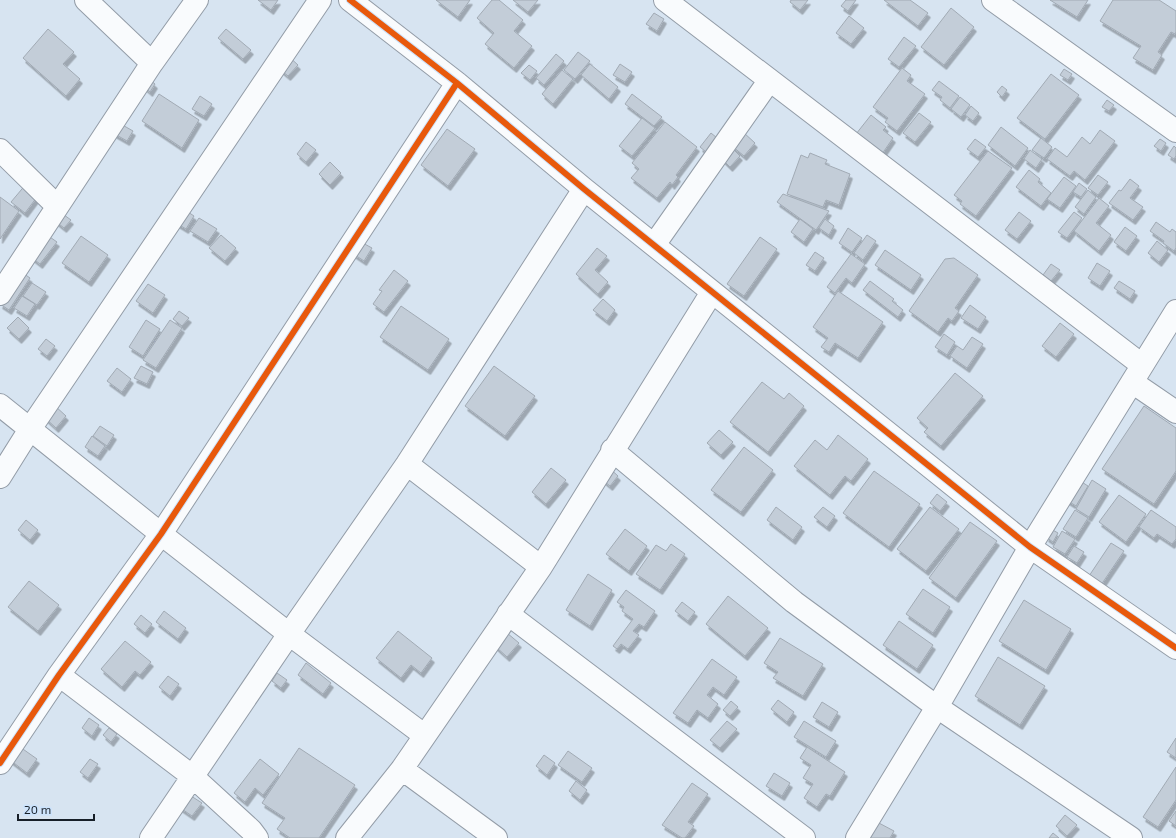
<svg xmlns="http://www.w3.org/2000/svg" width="1176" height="838" font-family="'Exo 2',sans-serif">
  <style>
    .building { fill: #c3cdd8; stroke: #a1aab4; filter: url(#shadow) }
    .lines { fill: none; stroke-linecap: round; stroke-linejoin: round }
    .minor-casing { stroke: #939ca7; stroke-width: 24 }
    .minor { stroke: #f9fbfd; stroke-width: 22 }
    .cycleway-casing { stroke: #cce3fc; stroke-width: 8 }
    .cycleway { stroke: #e8590c; stroke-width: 6 }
  </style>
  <defs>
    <filter id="shadow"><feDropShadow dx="2.5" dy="4.5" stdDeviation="0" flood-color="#0004"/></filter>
  </defs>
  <rect width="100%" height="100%" fill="#d7e4f1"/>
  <path class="building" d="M258,0H278L271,10Z
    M436,0H470L458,17Z
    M492,0H499L523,20L514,31L532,46L514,68L485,44L494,33L477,18Z
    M513,0H538L528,12Z
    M791,0H808L800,10L790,2Z
    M846,0H856L848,11L841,6Z
    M884,0H910L928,13L918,26Z
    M1050,0H1088L1077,17Z
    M1113,0H1159L1176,11V32L1175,34L1171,32L1158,52L1162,55L1153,70L1133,58L1141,46L1100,21Z
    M951,8L974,27L944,65L921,47Z
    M654,13L664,19L657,31L646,24Z
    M849,16L864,28L851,44L836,33Z
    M48,29L74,52L63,64L80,79L66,96L23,58Z
    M226,29L251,50L243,59L218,38Z
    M904,37L916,46L899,67L888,59Z
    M578,52L590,61L575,79L564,70Z
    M286,54L298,65L288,76L276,66Z
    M556,54L564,61L544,85L536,78Z
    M590,64L618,87L609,99L581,75Z
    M620,64L632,72L625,82L613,75Z
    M529,65L537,71L530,80L521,73Z
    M902,68L911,75L907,81L925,94L897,131L885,122L888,118L873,107Z
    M1064,69L1072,74L1068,80L1060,75Z
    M562,70L573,79L553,104L542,94Z
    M1051,74L1079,95L1045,139L1017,118Z
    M149,79L155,84L150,92L143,86Z
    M939,81L959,96L950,108L940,100L942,97L932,90Z
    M1002,86L1007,90L1002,97L997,92Z
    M159,94L199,120L182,148L142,121Z
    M632,94L662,117L654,126L625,104Z
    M200,96L212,104L204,116L192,109Z
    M960,97L970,105L961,117L951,109Z
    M1107,100L1114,105L1109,111L1102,107Z
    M971,106L979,113L973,121L965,115Z
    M919,113L931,122L915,142L903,133Z
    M871,115L886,127L883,130L893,138L882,154L856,134Z
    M642,118L655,128L632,156L619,146Z
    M665,122L697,147L676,175L678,177L672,185L670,182L657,198L631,178L639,169L632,163Z
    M119,123L133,131L127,141L113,133Z
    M1001,127L1028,148L1015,166L988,145Z
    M447,129L475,149L448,186L421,165Z
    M1100,130L1115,141L1085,180L1074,171L1070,176L1047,159L1055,148L1067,157L1082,137L1090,144Z
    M743,132L755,143L744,156L732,146Z
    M711,133L722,142L711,156L700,147Z
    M1041,138L1052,147L1044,158L1032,150Z
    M975,139L986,147L978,157L967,149Z
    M1160,139L1166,143L1161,151L1154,146Z
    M306,142L316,150L306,162L297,154Z
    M730,146L740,156L730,167L720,157Z
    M1174,146L1176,148V156L1174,159L1168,155Z
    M1030,150L1042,159L1036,168L1024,159Z
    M988,151L1012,168L976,216L960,204L962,201L954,195Z
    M810,153L827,160L825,164L850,174L839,205L826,200L823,207L787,194L801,155L808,158Z
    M330,162L341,173L330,185L319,174Z
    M1029,170L1040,179L1038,182L1051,193L1041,206L1016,187Z
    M1098,175L1108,182L1098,195L1088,188Z
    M1064,177L1076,186L1060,208L1047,199Z
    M1130,179L1139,186L1130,198L1143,207L1133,220L1109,203L1119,190L1121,191Z
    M27,183L40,193L25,213L11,202Z
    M1079,183L1087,189L1081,197L1073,192Z
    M1088,190L1096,197L1084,214L1075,207Z
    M783,194L829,211L816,230L777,202Z
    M0,197L19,211L0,239Z
    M1099,198L1109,206L1096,223L1111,235L1099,251L1074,231Z
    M182,208L194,216L186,229L173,221Z
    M60,212L71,220L64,228L54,220Z
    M1019,212L1031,221L1017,239L1005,230Z
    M1074,212L1082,218L1067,238L1058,232Z
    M199,218L217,229L208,242L190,231Z
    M800,219L813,229L804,242L791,232Z
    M825,219L834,226L829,235L819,228Z
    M1156,222L1170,232L1172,229L1176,232V248L1174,251L1163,243L1164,241L1150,231Z
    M1125,227L1137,236L1126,251L1114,242Z
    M848,228L862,238L852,252L839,243Z
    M47,235L57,242L40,264L31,257Z
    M221,235L236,248L225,261L209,248Z
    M867,235L876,241L863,260L854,253Z
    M81,236L108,255L89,282L62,263Z
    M760,237L777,249L744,296L727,284Z
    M359,241L372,248L364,261L352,253Z
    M1157,241L1168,250L1159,262L1148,253Z
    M597,248L607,256L595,270L608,282L598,294L576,274Z
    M885,250L921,275L911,290L875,265Z
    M815,252L824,258L815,271L806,265Z
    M851,254L865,264L852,283L846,278L835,293L827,287Z
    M954,258L978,275L955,308L959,311L952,321L948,318L938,332L909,311L945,259Z
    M1097,263L1110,271L1100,286L1088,278Z
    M1051,264L1060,270L1051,281L1043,275Z
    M394,270L408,281L384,312L373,304L382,291L379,290Z
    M20,271L30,278L9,310L0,304Z
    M870,281L894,299L892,301L903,310L898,317L863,290Z
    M1119,281L1135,291L1130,299L1114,288Z
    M32,283L46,292L37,305L23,296Z
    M148,284L165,295L153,313L136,301Z
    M838,291L883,322L858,358L835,343L829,352L821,347L828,338L813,327Z
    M22,296L35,304L27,316L14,308Z
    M603,299L615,310L607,321L593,310Z
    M970,305L986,317L978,329L961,318Z
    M401,306L449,339L428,370L380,337Z
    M179,311L189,318L182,326L173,319Z
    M18,317L29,328L19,339L7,328Z
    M146,320L160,329L143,356L129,347Z
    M170,320L182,328L156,368L143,360Z
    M1060,323L1074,334L1056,357L1042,346Z
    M944,334L955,342L947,355L935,347Z
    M972,337L983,344L967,368L950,356L957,346L963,350Z
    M46,339L55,346L47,356L38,349Z
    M141,366L153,372L147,384L134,378Z
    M494,366L535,396L505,436L465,406Z
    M117,368L131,379L122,392L107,381Z
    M955,373L983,396L941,446L924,432L928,428L917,418Z
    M762,382L784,399L789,393L804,406L768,452L730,422Z
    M54,405L66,416L56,428L44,417Z
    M1144,406L1176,428V471L1154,504L1102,469Z
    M100,426L114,435L107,446L93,436Z
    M719,430L733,442L721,455L707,443Z
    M838,435L868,459L851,481L845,476L830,495L794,466L815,440L827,450Z
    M92,436L105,446L98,456L85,447Z
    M744,447L773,470L741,512L711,490Z
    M607,466L618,476L610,486L598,476Z
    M551,468L566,480L546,504L532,492Z
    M874,471L920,504L889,547L843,513Z
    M1077,479L1088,486L1076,506L1065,499Z
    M1092,480L1106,489L1089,517L1076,509Z
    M937,494L947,502L940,511L930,503Z
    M1119,495L1146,514L1126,542L1099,522Z
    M776,507L802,527L793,540L767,520Z
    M823,507L835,516L827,527L814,517Z
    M930,507L959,529L926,571L897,549Z
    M1075,510L1088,518L1076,537L1063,529Z
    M1151,510L1176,527V539L1172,544L1157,534L1154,538L1139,527Z
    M26,520L38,530L30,540L18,530Z
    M970,522L997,541L956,598L929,578Z
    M625,529L647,546L629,571L606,554Z
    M1051,529L1058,533L1053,542L1046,537Z
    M1062,531L1075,539L1065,554L1053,547Z
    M1111,543L1124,551L1101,585L1089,576Z
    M671,544L685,554L660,590L636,574L656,545L666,551Z
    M1074,546L1084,552L1077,563L1067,557Z
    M588,574L612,590L590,626L566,610Z
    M29,581L59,605L38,631L8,607Z
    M923,589L950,607L933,633L906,614Z
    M626,590L655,611L644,627L639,624L633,631L639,635L628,649L621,644L617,649L613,646L633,619L622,611L624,607L617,602Z
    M728,596L768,628L745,656L706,624Z
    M1024,600L1071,629L1046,670L999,641Z
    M682,602L695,612L688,621L675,611Z
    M164,611L186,628L178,639L156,622Z
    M141,615L152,624L145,633L134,624Z
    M899,621L933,645L917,669L883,645Z
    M398,631L432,658L421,673L411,665L401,678L376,658Z
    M507,633L519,643L507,657L495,646Z
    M780,638L823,664L803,696L773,678L778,672L764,663Z
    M125,641L151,662L140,675L135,671L122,687L101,669Z
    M998,657L1045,686L1020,725L975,696Z
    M712,659L737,677L724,695L713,687L707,695L718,704L708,718L697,710L688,723L673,713Z
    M306,663L331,683L323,694L298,675Z
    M277,673L287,680L281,688L272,681Z
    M168,676L179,684L170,696L159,687Z
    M778,700L794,712L787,722L771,709Z
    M731,701L738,707L730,716L723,710Z
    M822,702L838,712L829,727L813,717Z
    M89,718L99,725L92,736L82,728Z
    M727,721L737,729L720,748L710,740Z
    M804,721L836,741L826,757L794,737Z
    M109,728L117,734L111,742L103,735Z
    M1176,738V758L1167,752Z
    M20,747L37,759L27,773L10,760Z
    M807,747L845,772L830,796L826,794L817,807L804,798L813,784L803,778L811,765L800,758Z
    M299,748L355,785L319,838H290L277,829L285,818L262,803Z
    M568,751L592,768L582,782L558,765Z
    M544,755L555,763L547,775L536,766Z
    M90,759L98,764L88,778L80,772Z
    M260,759L279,774L263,795L255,788L245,802L234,793Z
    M1176,767V800L1158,827L1143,817Z
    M774,773L790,783L782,796L766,786Z
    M576,781L587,790L580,800L569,791Z
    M692,783L708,794L688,822L694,826L685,838H682L662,825Z
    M188,794L202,803L192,816L179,807Z
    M1176,811V826L1169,821Z
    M1065,815L1077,825L1067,836L1056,826Z
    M877,822L894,831L890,838H868Z
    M1053,833L1059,838H1049Z"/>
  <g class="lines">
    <g class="minor-casing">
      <path id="minor" d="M86,0L152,63L197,0
        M350,0L457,83L584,189L1030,547L1176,648
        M665,0L1142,365
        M993,0L1176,131
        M0,150L57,206
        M654,245L769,81
        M0,294L152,63
        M1132,382L1176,412
        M0,405L161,534L289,634L424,735
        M612,450L794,602L937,707L1131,838
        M407,464L541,567
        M0,477L30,429L320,0
        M508,614L804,838
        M59,675L192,776L251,830L257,838
        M0,763L59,675L161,534L457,83
        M402,769L496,838
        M151,838L289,634L407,464L584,189
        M347,838L402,769L541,567L712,292
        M857,838L937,707L1030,547L1176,311"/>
    </g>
    <use href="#minor" class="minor"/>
    <g class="cycleway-casing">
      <path id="cycleway" d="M350,0L457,83L584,189L1030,547L1176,648
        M0,763L59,675L161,534L457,83"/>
    </g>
    <use href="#cycleway" class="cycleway"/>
  </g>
  <path d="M18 814v6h76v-6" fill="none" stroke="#171f28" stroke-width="2"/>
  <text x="24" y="814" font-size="12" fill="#171f28" stroke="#cce3fc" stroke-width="3" paint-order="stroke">20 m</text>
</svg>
